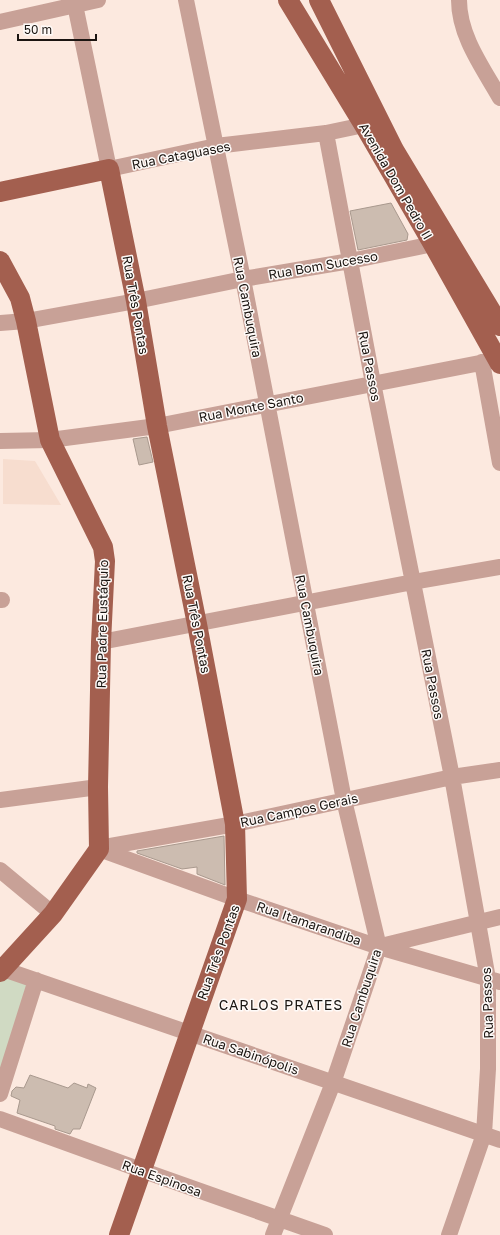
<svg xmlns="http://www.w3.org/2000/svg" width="500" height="1235" font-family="'Golos Text',sans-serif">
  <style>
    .built { fill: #f7ddcf }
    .green { fill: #d0dac3 }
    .building { fill: #ccbcb0; stroke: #a9998e }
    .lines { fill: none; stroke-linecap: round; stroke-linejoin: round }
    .minor { stroke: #c8a197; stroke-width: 16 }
    .major { stroke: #a35f4f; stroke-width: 20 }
    .labels { text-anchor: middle; stroke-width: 3; stroke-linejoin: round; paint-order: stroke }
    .street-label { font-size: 13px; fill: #1b1511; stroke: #fefaf8 }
    .neighbourhood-label { font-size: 14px; letter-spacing: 1px; fill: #1b1511; stroke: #fefaf8 }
  </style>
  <rect width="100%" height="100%" fill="#fce9df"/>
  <path class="built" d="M3,459L35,461L61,505L3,504Z"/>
  <path class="green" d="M0,972L36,980L0,1094Z"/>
  <path class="building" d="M391,203L408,234L407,240L358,250L350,211Z
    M147,437L153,462L139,465L133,439Z
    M224,836L225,885L197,874V867L182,869L137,853V851Z
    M30,1075L68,1088L74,1083L87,1088L88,1084L96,1088L80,1129H73L70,1134L55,1129V1126L17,1113L20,1100L11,1096L12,1091L16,1087L24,1088Z"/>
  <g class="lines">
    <path class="minor" d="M74,0L109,169L216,146L326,133L364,125
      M186,0L243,279L344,800L379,947L333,1083L273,1235
      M459,0C459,36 483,68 500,98
      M0,22L98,0
      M326,133L373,383L452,777L488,979V1069L484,1134L449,1235
      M0,323L26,321L136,301L243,279L350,261L433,244
      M482,362L500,463
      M0,441L50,440L157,426L500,359
      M0,600H2
      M101,642L413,582L500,567
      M0,800L98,787
      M99,848L235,824L452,777L500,770
      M99,849L237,899L379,947L500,982
      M0,870L53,914
      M381,946L500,917
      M3,969L500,1140
      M0,1094L36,980
      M0,1119L141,1170L325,1235"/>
    <path class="major" d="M288,0L364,125L433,244L500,364
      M319,0L394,150L500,326
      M0,192L109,169L136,301L157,426L197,624L235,824L237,899L119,1235
      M0,261L20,298L26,321L50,440L103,547L105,561L101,642L98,787L99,849L53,914L0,972"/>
  </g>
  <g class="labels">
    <g class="street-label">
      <text transform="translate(181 155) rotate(-11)" y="5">Rua Cataguases</text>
      <text transform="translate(396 181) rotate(60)" y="5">Avenida Dom Pedro II</text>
      <text transform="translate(323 265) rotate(-10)" y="5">Rua Bom Sucesso</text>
      <text transform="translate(136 305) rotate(80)" y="5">Rua Três Pontas</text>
      <text transform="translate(248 307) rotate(79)" y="5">Rua Cambuquira</text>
      <text transform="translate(370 366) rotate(79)" y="5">Rua Passos</text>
      <text transform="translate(251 407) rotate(-11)" y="5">Rua Monte Santo</text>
      <text transform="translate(102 624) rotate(-89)" y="5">Rua Padre Eustáquio</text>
      <text transform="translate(197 624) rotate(79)" y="5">Rua Três Pontas</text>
      <text transform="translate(310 625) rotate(79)" y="5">Rua Cambuquira</text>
      <text transform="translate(433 684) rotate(79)" y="5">Rua Passos</text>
      <text transform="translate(299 810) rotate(-12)" y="5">Rua Campos Gerais</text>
      <text transform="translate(309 923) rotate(19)" y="5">Rua Itamarandiba</text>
      <text transform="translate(218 952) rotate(-70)" y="5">Rua Três Pontas</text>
      <text transform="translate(361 998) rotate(-72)" y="5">Rua Cambuquira</text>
      <text transform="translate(487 1003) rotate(-92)" y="5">Rua Passos</text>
      <text transform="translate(251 1054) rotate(19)" y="5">Rua Sabinópolis</text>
      <text transform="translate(162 1178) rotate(20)" y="5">Rua Espinosa</text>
    </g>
    <g class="neighbourhood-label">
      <text x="281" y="1010">CARLOS PRATES</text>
    </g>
  </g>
  <path d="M18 34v6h78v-6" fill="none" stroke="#1b1511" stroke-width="2"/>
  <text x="24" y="34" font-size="12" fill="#1b1511" stroke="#fefaf8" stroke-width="3" paint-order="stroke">50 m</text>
</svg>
